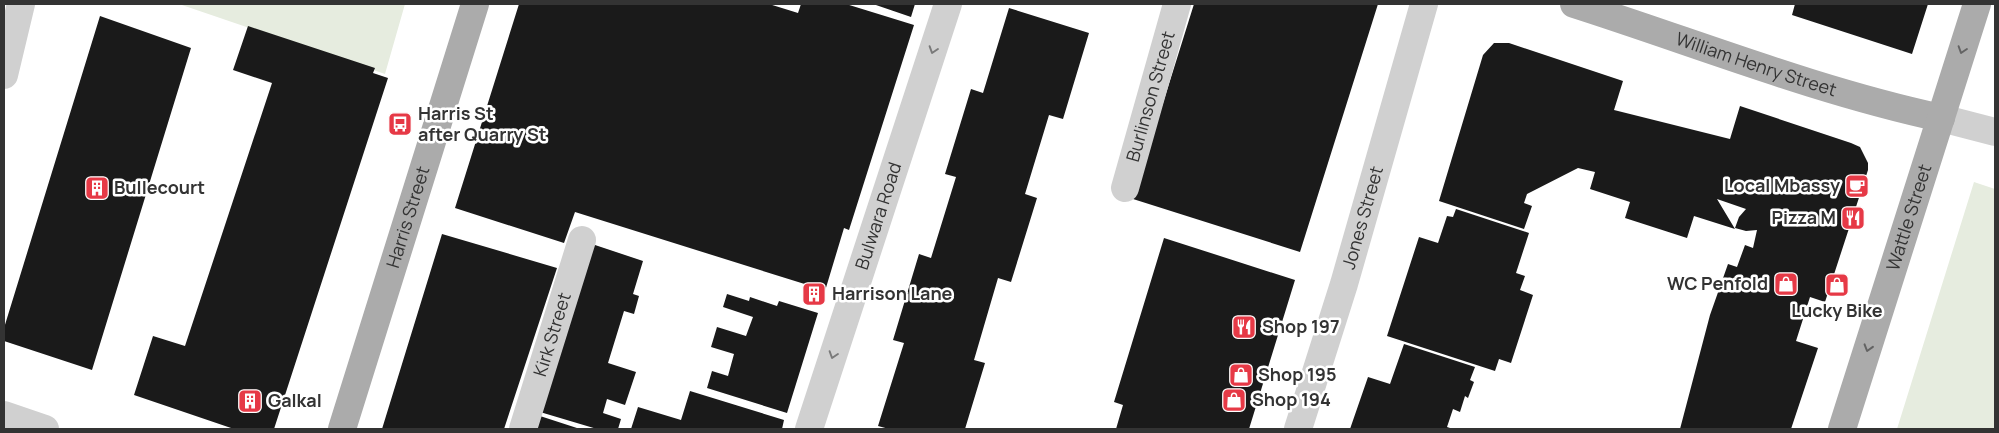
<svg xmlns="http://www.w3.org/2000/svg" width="1999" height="433" font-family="Manrope,sans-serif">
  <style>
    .green { fill: #e6ecdf }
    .building { fill: #1a1a1a }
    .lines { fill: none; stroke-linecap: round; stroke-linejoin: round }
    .minor { stroke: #d0d0d0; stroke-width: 28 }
    .major { stroke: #ababab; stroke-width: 28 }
    .oneway { stroke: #7a7a7a }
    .oneway2 { stroke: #636363 }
    .labels { text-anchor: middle; stroke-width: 5; stroke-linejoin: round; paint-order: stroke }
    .street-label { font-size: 18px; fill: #333; stroke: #fff }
    .poi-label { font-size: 18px; font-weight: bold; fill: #333; stroke: #fff; text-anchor: start }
  </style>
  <rect width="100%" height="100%" fill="#fff"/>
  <path class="green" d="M179,4H405L385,74Z
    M1974,182L1995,189V429H1897Z"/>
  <path class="building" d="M519,4H769L798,13L801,4H846L914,25L849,230L844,228L825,291L822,290L819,301L807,297L811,286L575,212L564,243L455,208Z
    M873,4H915L911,17Z
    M1194,4H1378L1300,252L1133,199Z
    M1795,4H1928L1912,54L1792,15Z
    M1009,8L1089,33L1063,119L1049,115L1025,194L1037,198L1011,282L998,278L974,360L985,363L965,429H889L878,426L904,343L893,340L919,254L931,258L956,177L945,174L971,89L983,93Z
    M100,16L191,48L92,370L4,341V328Z
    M248,26L375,68L373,73L388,78L274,429H234L134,395L153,336L185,346L272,83L233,70Z
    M1494,43H1509L1623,81L1614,110L1730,139L1740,106L1851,143L1860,147L1868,163V170L1825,302L1810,297L1796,341L1818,348L1791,429H1680L1710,315L1728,264L1737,267L1745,245L1753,248L1757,230L1746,231L1735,228L1739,217L1746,209L1717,199L1735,229L1694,216L1687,238L1625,218L1630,202L1590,189L1595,172L1578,168L1527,194L1524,203L1532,206L1524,229L1439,201L1483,55Z
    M1456,209L1529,233L1516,273L1525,276L1520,290L1533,295L1511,363L1499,359L1495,371L1387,336L1419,237L1438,243L1447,216L1453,217Z
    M442,234L557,268L504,429H382Z
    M1164,238L1295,280L1249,429H1116L1123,405L1114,402Z
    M592,244L643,261L633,294L639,296L634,314L624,311L608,363L636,372L625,405L607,399L603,413L621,419L618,429H597L540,412Z
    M727,294L749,301L750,297L777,306L779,301L818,313L787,413L707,388L712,371L728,376L734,354L711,347L717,327L746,336L753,317L723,307Z
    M1404,344L1475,367L1470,380L1474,382L1468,398L1465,396L1460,412L1453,409L1447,427L1453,429H1350L1368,377L1390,384Z
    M690,391L784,420L782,429H631L638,407L681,420Z
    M540,416L580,429H535Z"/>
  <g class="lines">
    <g class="minor">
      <path d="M4,75L21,4"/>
      <path d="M1941,118L1995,132"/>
      <path id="s1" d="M1125,188L1177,4"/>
      <path d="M4,415L45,429"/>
      <path id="s2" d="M523,429L582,240"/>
      <path id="s3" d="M809,429L948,4"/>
      <path id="s4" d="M1298,429L1344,284L1424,4"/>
    </g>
    <g class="major">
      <path id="s5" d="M1574,4C1696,43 1816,91 1941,118"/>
      <path id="s6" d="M342,429L475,4"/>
      <path id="s7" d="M1842,429L1977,4"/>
    </g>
  </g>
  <defs><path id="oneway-chevron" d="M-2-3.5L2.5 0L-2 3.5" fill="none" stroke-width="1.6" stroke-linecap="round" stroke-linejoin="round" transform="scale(1.25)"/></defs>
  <g class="oneway">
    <use href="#oneway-chevron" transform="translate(933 50) rotate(108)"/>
    <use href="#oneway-chevron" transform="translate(833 355) rotate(108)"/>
  </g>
  <g class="oneway2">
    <use href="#oneway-chevron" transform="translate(1962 50) rotate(108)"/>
    <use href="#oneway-chevron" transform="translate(1868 348) rotate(107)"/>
  </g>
  <defs>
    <g id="bus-square" transform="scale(1.25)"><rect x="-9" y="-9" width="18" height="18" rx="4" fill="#e63946" stroke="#fff"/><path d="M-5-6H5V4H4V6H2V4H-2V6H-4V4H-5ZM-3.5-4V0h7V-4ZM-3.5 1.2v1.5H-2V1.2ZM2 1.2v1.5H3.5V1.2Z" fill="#fff"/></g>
    <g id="cafe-square" transform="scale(1.25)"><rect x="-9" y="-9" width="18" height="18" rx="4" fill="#e63946" stroke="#fff"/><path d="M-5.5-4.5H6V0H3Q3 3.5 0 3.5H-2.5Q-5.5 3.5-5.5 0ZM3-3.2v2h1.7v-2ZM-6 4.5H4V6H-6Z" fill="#fff"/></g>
    <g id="building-square" transform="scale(1.25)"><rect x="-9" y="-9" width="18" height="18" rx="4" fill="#e63946" stroke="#fff"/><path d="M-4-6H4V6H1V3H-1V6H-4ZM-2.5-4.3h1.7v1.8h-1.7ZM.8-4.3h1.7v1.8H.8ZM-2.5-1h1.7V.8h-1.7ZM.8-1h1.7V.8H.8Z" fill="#fff"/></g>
    <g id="restaurant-square" transform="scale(1.25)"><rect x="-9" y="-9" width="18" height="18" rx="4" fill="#e63946" stroke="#fff"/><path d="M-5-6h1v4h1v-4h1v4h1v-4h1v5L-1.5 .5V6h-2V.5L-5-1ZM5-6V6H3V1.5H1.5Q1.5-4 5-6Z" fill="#fff"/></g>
    <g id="shop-square" transform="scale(1.25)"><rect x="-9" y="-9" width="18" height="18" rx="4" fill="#e63946" stroke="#fff"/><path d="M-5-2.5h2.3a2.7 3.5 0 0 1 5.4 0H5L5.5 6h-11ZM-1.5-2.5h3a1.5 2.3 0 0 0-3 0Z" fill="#fff"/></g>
  </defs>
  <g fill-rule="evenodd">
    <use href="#bus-square" x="400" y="124"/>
    <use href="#cafe-square" x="1857" y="186"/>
    <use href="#building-square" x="97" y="188"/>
    <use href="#restaurant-square" x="1853" y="218"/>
    <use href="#shop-square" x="1786" y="284"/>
    <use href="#shop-square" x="1837" y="285"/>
    <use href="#building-square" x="814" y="294"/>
    <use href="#restaurant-square" x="1244" y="327"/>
    <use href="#shop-square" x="1241" y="375"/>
    <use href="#shop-square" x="1234" y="400"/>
    <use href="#building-square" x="250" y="401"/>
  </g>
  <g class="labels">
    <g class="street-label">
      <text dy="6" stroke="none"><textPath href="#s5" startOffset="192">William Henry Street</textPath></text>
      <text dy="6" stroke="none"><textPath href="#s1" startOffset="95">Burlinson Street</textPath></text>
      <text dy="6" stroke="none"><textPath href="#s3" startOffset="224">Bulwara Road</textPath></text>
      <text dy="6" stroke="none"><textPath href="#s7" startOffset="222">Wattle Street</textPath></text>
      <text dy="6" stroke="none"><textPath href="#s6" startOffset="222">Harris Street</textPath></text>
      <text dy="6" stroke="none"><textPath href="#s4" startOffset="221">Jones Street</textPath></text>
      <text dy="6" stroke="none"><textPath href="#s2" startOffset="99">Kirk Street</textPath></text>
    </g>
    <g class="poi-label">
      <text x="418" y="120">Harris St<tspan x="418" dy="21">after Quarry St</tspan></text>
      <text x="1840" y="192" text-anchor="end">Local Mbassy</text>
      <text x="114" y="194">Bullecourt</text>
      <text x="1836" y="224" text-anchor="end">Pizza M</text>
      <text x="1768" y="290" text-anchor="end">WC Penfold</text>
      <text x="832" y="300">Harrison Lane</text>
      <text x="1837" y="317" text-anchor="middle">Lucky Bike</text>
      <text x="1262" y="333">Shop 197</text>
      <text x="1258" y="381">Shop 195</text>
      <text x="1252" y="406">Shop 194</text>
      <text x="268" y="407">Galkal</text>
    </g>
  </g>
  <rect width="1999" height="433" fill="none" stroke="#333333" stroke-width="10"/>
</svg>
